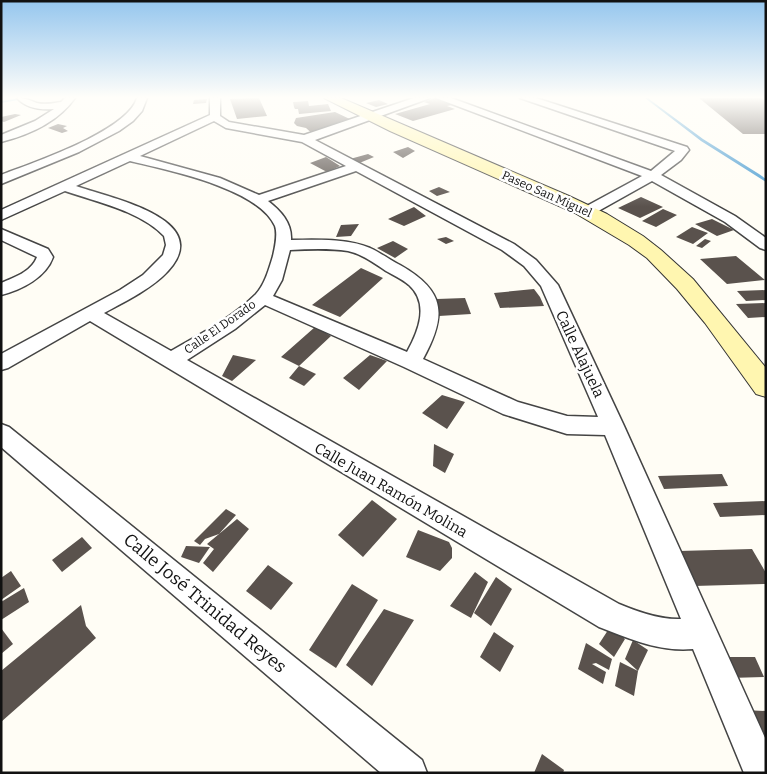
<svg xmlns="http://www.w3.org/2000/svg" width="767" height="774" font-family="Bitter,serif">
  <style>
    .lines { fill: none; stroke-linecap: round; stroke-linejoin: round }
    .stream { fill: #3f96cf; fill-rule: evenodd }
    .building { fill: #5a524d }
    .street-casing { stroke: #444; stroke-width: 3 }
    .secondary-casing { stroke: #333; stroke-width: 2 }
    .street { fill: #fff; fill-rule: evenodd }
    .secondary { fill: #fff6b0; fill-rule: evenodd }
    .labels { text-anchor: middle; stroke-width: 5; stroke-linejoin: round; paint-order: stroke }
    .far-street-label { font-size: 12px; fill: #111; stroke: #fff }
    .street-label { font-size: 15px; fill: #111; stroke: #fff }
    .near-street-label { font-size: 18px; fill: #111; stroke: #fff }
  </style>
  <rect width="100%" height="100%" fill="#fffdf5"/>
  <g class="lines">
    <path class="stream" d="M21,98H30L1,103V101Z
      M645,98H648L653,102L703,139L759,174L766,179V182L701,141Z"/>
  </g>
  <path class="building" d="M259,98L267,116L237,119L230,99Z
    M435,98L452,105L447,106L455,109L413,121L395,114L430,104L424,102Z
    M699,98H761L766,101V134H743Z
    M207,99L206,103L193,104L194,100Z
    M379,100L388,104L376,107L366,103Z
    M308,101L309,106L328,104L331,111L299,114L298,109H295L294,107L293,102Z
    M335,112L356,122L315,136L306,128L297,126L294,123L296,118Z
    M15,114L21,115L4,122L1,121V117Z
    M58,124L67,126L63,128L68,131L62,133L48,128Z
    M408,147L415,151L403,158L393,152Z
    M368,154L374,157L357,164L350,159Z
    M326,157L340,166L327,172L310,163Z
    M439,187L450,192L437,196L429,191Z
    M641,197L663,207L640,218L618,208Z
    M414,207L426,216L404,226L388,219Z
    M663,209L677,215L656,227L642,221Z
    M712,219L734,230L717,236L695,224Z
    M359,224L351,236L336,237L341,225Z
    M692,227L708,233L693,244L676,237Z
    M446,237L454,241L446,244L437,239Z
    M705,239L711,241L702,248L696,246Z
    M393,241L408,249L395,258L377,248Z
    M736,256L765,280L727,284L700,259Z
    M361,268L383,278L340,317L312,305Z
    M534,289L540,297L544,306L500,308L494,293Z
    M766,290V300L746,301L737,291Z
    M465,298L471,314L439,316L437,299Z
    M766,303V317L748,318L736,304Z
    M315,327L331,336L299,366L281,357Z
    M233,355L256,360L232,381L222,376Z
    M370,355L387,361L359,390L343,378Z
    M299,366L316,374L304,386L289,378Z
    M442,395L465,402L447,429L422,413Z
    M434,444L454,454L445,473L433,466Z
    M722,474L728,486L664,489L658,476Z
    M372,500L397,519L363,557L338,535Z
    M766,501V515L720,517L713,503Z
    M226,509L236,515L219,534L205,539L200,545L194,541Z
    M237,519L249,529L213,572L203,563L214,549L207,544Z
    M418,530L449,542L452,548V558L440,571L406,557Z
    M82,537L92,548L62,572L52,560Z
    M186,546L210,547L199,563L181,557Z
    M752,549L766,573V584L694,586L679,551Z
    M268,565L293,583L271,610L246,591Z
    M11,571L21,586L1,600V578Z
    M475,572L488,582L471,618L450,606Z
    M496,577L512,589L491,626L474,613Z
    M352,584L378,600L336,668L309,650Z
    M24,588L29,602L1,620V602Z
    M81,605L86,626L96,638L1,722V671Z
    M384,609L414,620L372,686L346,665Z
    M610,627L625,639L614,657L599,644Z
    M1,628L13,644L1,654Z
    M494,632L514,646L500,672L480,657Z
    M633,640L648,650L638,671L625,659Z
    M586,643L612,659L609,670L596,663L592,664L606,672L603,684L578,669Z
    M720,657H755L764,677L729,678Z
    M620,662L638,671L634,696L615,686Z
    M743,710L766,711V738H753Z
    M542,754L564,770L563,773H534Z"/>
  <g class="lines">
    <g class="street-casing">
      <path id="street" d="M17,98C25,98 29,100 37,103C45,105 54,103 61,102L65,98H75C58,122 29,135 1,142V135L35,121L54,109C41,110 27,109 17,98Z
        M137,98H147L142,111L133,121L119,131L79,152L1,184V175C32,163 128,131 137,98Z
        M210,98H220V116L229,122L304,135L414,98H430L315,140L514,244L536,260L558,285L624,426L766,740V773H744L693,649C659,652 630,639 599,627L90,321L8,368L1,370V354L120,290L143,275L163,255L166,245L164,236C140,211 97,202 65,191L1,220V210L210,115ZM214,121L226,128L302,142L346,166L259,195L220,178L140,156ZM130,161C167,170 258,188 275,226C278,235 275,247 273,256C269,269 265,284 256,294C232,318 200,334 171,351L104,313C124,302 145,292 162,277C223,221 114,199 76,186ZM356,171L502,250L524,266L541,286L598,417L567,416L518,402L423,359C447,315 446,291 400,265C390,260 381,253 370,248C346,238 318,240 291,240C292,223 281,211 268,201ZM290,250C309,249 329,248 348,251C362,254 374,263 386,271C393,275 402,279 409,285C430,304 418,332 407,352L273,296L282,280ZM265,305L404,367L503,414L567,434L605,435L681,619C660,620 638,612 619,604L187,360L235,329Z
        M436,98H451L651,171L675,151L520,98H536L687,147L689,150L681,160L661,175L735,216L766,238V250L760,248L725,222L652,181L593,214H583L581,211L583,208L642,176Z
        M1,229L48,249L53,257C46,277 22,290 1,295V283C15,277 31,272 37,257L1,240Z
        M1,424L9,427L422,760L427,773H381L1,447Z"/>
    </g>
    <g class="secondary-casing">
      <path id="secondary" d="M324,98H341L569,196L607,214L643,236L661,250L693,279L766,368V397L756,394L705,323L677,289L647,258L629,245L575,213L390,131Z"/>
    </g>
    <use href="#street" class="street"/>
    <use href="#secondary" class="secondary"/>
  </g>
  <linearGradient id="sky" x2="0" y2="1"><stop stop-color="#95c6ee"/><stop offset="0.47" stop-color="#fffefa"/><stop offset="1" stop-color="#fffefa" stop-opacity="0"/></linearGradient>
  <rect width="767" height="207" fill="url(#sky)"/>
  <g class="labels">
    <g class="far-street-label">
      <text transform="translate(547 194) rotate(24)" y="4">Paseo San Miguel</text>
      <text transform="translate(220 327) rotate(-35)" y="4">Calle El Dorado</text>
    </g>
    <g class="street-label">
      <text transform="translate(580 354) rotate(65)" y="5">Calle Alajuela</text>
      <text transform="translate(391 490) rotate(30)" y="5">Calle Juan Ramón Molina</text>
    </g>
    <g class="near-street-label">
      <text transform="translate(205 603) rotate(40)" y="6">Calle José Trinidad Reyes</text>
    </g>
  </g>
  <rect width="767" height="774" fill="none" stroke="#111111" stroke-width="5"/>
</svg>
